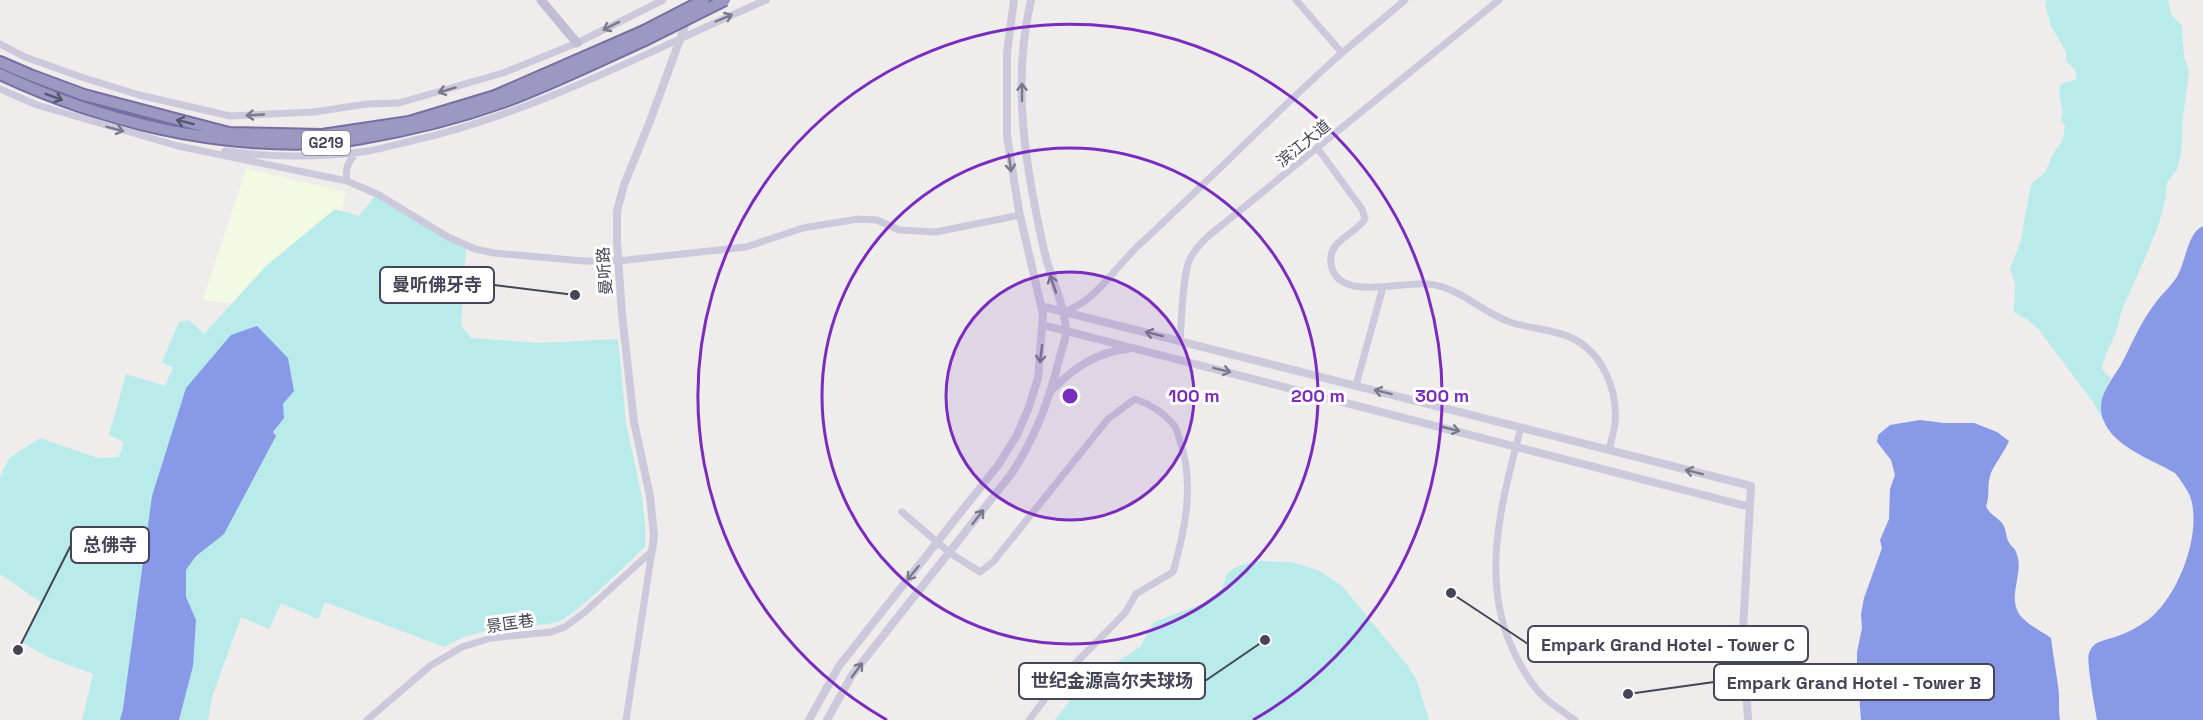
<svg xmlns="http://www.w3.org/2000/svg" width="2203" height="720" font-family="'Space Grotesk','Noto Sans SC',sans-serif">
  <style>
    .commercial { fill: #f2fae3 }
    .green { fill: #b9ebeb }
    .water { fill: #8899e7 }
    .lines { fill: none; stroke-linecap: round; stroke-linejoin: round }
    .trunk-casing { stroke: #776fa4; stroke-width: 14 }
    .minor { stroke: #cbc9db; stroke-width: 7 }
    .tertiary { stroke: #cbc9db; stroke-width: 8 }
    .secondary { stroke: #c1bed4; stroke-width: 9 }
    .trunk { stroke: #9d98c2; stroke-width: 10 }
    .trunk-bridge-casing { stroke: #776fa4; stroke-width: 14; stroke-linecap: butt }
    .trunk-bridge { stroke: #9d98c2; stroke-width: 10 }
    .oneway { stroke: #7b798c }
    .oneway2 { stroke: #57556c }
    .ring { fill: none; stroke: #7b2cbf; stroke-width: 3 }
    .labels { text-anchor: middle; stroke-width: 6; stroke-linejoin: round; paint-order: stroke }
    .shield { fill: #fff; stroke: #7e7c89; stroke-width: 1.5 }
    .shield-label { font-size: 15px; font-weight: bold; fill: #464457 }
    .street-label { font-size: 16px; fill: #464457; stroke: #fff }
    .centre { fill: #7b2cbf; stroke: #fff; stroke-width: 3 }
    .ring-label { font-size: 18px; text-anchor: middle; font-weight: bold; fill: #7b2cbf; stroke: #fff; stroke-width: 6; stroke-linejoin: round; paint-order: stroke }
    .leader { fill: none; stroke: #464457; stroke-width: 2 }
    .callout-dot { fill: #464457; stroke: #fff; stroke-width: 2 }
    .callout { fill: #fff; stroke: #464457; stroke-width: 2 }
    .callout-label { font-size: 18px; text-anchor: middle; font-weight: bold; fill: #464457 }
  </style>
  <rect width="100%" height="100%" fill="#eeedeb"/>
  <path class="commercial" d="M246,169L346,192L340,216L233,303L203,300Z"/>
  <path class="green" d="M2047,0H2168L2171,14L2182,26L2184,57L2189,72L2183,118L2181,154L2177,170L2167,182C2167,219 2137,273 2123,308C2119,318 2118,329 2113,339C2108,350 2104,357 2102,369L2111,378C2102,394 2101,402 2103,420L2093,402L2039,330L2028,320L2014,312L2015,283L2010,269L2021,240L2030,189L2033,182L2045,173L2054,152L2063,140L2065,126L2061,120C2065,107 2056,97 2061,84L2076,79V72L2066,60V52L2051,26L2045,4Z
    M375,196L466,249L461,325L471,338L540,343L618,339L626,423L642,497L645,525V547C627,563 576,616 557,622C546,625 535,625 524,626C496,629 469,632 444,647L325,602L318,619L281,603L269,629L241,617L212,697L208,720H82L93,674L48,657L23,643L42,603L0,574V477L9,458L40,438L98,458L119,457L124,442L109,435L126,374L165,386L173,368L162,362L179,322L189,320L204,334L266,266L335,209L359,216Z
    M1258,561L1291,562L1320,571L1342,586L1408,666L1417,681L1429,720H1055L1083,684L1140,647L1154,622L1202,604L1222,589L1227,573L1238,566Z"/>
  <path class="water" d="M2203,226V720H2097C2095,708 2086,661 2089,653C2090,650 2092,647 2094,645C2099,641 2109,639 2115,637C2127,633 2138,627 2148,620C2178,597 2203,533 2190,496C2186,488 2181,480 2175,473C2151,459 2113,447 2103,419C2095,396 2113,380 2123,361C2133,341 2142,320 2156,302C2162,294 2169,288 2174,281C2186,267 2186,233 2203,226Z
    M257,326L288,358L294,391L283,404L284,418L273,432L276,436L224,534L196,556L186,570V597L196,620L193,666L179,720H120L123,709L152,496L186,388L231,335Z
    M1920,420L1944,423H1974L1997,432L2009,441C2004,453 1992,467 1990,476C1987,486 1990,496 1986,506C1990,515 1996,516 2002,523C2007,529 2005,538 2010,544C2014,550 2013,545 2016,552C2025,571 2008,594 2018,612C2024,623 2041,631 2051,638C2053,655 2056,670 2058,686C2060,697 2058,709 2060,720H1861L1857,666V652L1862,628L1861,614L1864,598L1882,548L1880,540L1889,519L1890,489L1895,475L1891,460L1877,442L1878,435L1890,425Z"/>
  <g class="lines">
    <g class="trunk-casing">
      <path id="trunk" d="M0,62L30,75L84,95L229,133L322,135L409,122L495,96L644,31
        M0,74C100,121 215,149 326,143C338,143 351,140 362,138C410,130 458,118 503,102C552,84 598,61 645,40"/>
    </g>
    <path class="minor" d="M1296,0L1342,53
      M0,44L25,57L78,76L139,95L230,116L314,112L367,104L399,103L503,73L577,43L663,0
      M0,89L37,105L178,146L347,181L379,195L448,237L475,249L494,253L584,261H618L746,247L803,228L858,219L877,220L899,230L936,232L1020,215
      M1318,149L1362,209L1365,219C1355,235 1328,240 1331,263C1335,303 1403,281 1428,284C1460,287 1481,312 1510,322C1530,329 1554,329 1572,338C1603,353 1618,391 1615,423C1614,432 1611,441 1609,450
      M225,151C270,157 317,158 362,152C378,150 394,145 411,141C536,113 648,51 766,0
      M347,181C345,168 348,162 356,153
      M1063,312C1097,301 1114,268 1140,244C1206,183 1269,119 1335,59C1358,39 1382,20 1405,0
      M1180,340C1182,317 1182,281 1189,261C1192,252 1200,245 1206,238L1499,0
      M1356,385L1383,287
      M1521,427C1502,501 1479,580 1514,652C1522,669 1532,686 1545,698C1554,706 1565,713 1575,720
      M902,512L950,553L980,572L993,562L1108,419L1135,399C1150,404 1163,412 1173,424C1177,428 1178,435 1180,441C1195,484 1185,530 1173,572L1136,594L1125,613L1061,678L1029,720
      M367,720L430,666L462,647L491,638L551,632L565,627L585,612L652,551
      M626,720L652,551"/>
    <path class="tertiary" d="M1041,306L1751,486L1743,631L1748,720
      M1043,325L1750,507
      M1052,390C1074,368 1096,352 1128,349
      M652,551L654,535L650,496L634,422L622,314L617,243V211L624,185L650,121L689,15
      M809,720L839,666L999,464L1017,435L1029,407L1038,378L1043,314L1019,211L1007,136V53L1014,0
      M827,720L852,675L1012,473C1036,435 1048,404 1059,360C1061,350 1067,338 1066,329C1064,303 1051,279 1045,254C1026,171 1011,85 1031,0"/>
    <path class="secondary" d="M541,0L577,43"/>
    <use href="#trunk" class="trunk"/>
    <g class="trunk-bridge-casing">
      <path id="trunk-bridge" d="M644,31L704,0
        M645,40L725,0"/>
    </g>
    <use href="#trunk-bridge" class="trunk-bridge"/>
  </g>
  <defs><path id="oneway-shaft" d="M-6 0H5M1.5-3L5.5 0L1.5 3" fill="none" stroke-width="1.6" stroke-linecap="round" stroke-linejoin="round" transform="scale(1.5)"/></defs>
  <g class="oneway">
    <use href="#oneway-shaft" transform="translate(724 18) rotate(-23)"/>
    <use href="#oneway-shaft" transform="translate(611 26) rotate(153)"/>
    <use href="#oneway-shaft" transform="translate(447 90) rotate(164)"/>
    <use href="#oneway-shaft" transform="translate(1022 92) rotate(-90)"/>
    <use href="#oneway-shaft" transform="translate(255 115) rotate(177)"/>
    <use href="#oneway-shaft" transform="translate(115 129) rotate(15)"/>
    <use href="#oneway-shaft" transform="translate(1010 163) rotate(82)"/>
    <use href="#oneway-shaft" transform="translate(1053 284) rotate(-109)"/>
    <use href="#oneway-shaft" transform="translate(1154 334) rotate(-166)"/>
    <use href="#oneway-shaft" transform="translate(1041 354) rotate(97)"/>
    <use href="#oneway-shaft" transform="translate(1222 370) rotate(14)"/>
    <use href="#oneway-shaft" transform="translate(1383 392) rotate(-166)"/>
    <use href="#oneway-shaft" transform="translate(1451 429) rotate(14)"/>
    <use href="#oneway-shaft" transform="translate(1694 472) rotate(-166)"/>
    <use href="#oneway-shaft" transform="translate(978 517) rotate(-52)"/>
    <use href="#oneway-shaft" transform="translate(913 573) rotate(129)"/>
    <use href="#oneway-shaft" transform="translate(857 670) rotate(-54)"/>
  </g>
  <g class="oneway2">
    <use href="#oneway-shaft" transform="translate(54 97) rotate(21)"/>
    <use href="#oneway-shaft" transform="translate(185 122) rotate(-166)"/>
  </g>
  <circle cx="1070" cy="396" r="124" fill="#7b2cbf" fill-opacity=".12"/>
  <g class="ring">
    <circle cx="1070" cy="396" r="124"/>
    <circle cx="1070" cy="396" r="248"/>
    <path d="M887 720A372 372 0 1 1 1253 720"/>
  </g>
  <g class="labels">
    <rect class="shield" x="302" y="131" width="48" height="24" rx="4.5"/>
    <g class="shield-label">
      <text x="326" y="148">G219</text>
    </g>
    <g class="street-label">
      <text transform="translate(1303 143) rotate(-39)" y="6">滨江大道</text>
      <text transform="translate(604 271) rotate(-94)" y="6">曼听路</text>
      <text transform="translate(510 623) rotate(-8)" y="6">景匡巷</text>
    </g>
  </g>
  <circle cx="1070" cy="396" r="9" class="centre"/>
  <g class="ring-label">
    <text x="1194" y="402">100 m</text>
    <text x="1318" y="402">200 m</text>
    <text x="1442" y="402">300 m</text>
  </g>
  <path class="leader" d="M575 295L494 285M18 650L71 545M1451 593L1528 644M1265 640L1205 681M1628 694L1714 682"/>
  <g class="callout-dot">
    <circle cx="575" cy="295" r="6"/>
    <circle cx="18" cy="650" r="6"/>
    <circle cx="1451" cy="593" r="6"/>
    <circle cx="1265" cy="640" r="6"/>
    <circle cx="1628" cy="694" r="6"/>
  </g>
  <g class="callout">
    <rect x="380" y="267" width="114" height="36" rx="6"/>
    <rect x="71" y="527" width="78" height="36" rx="6"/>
    <rect x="1528" y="626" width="280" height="36" rx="6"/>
    <rect x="1019" y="663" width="186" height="36" rx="6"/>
    <rect x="1714" y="664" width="280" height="36" rx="6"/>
  </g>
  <g class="callout-label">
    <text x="437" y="291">曼听佛牙寺</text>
    <text x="110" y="551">总佛寺</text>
    <text x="1668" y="651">Empark Grand Hotel - Tower C</text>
    <text x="1112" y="687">世纪金源高尔夫球场</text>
    <text x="1854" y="689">Empark Grand Hotel - Tower B</text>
  </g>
</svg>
